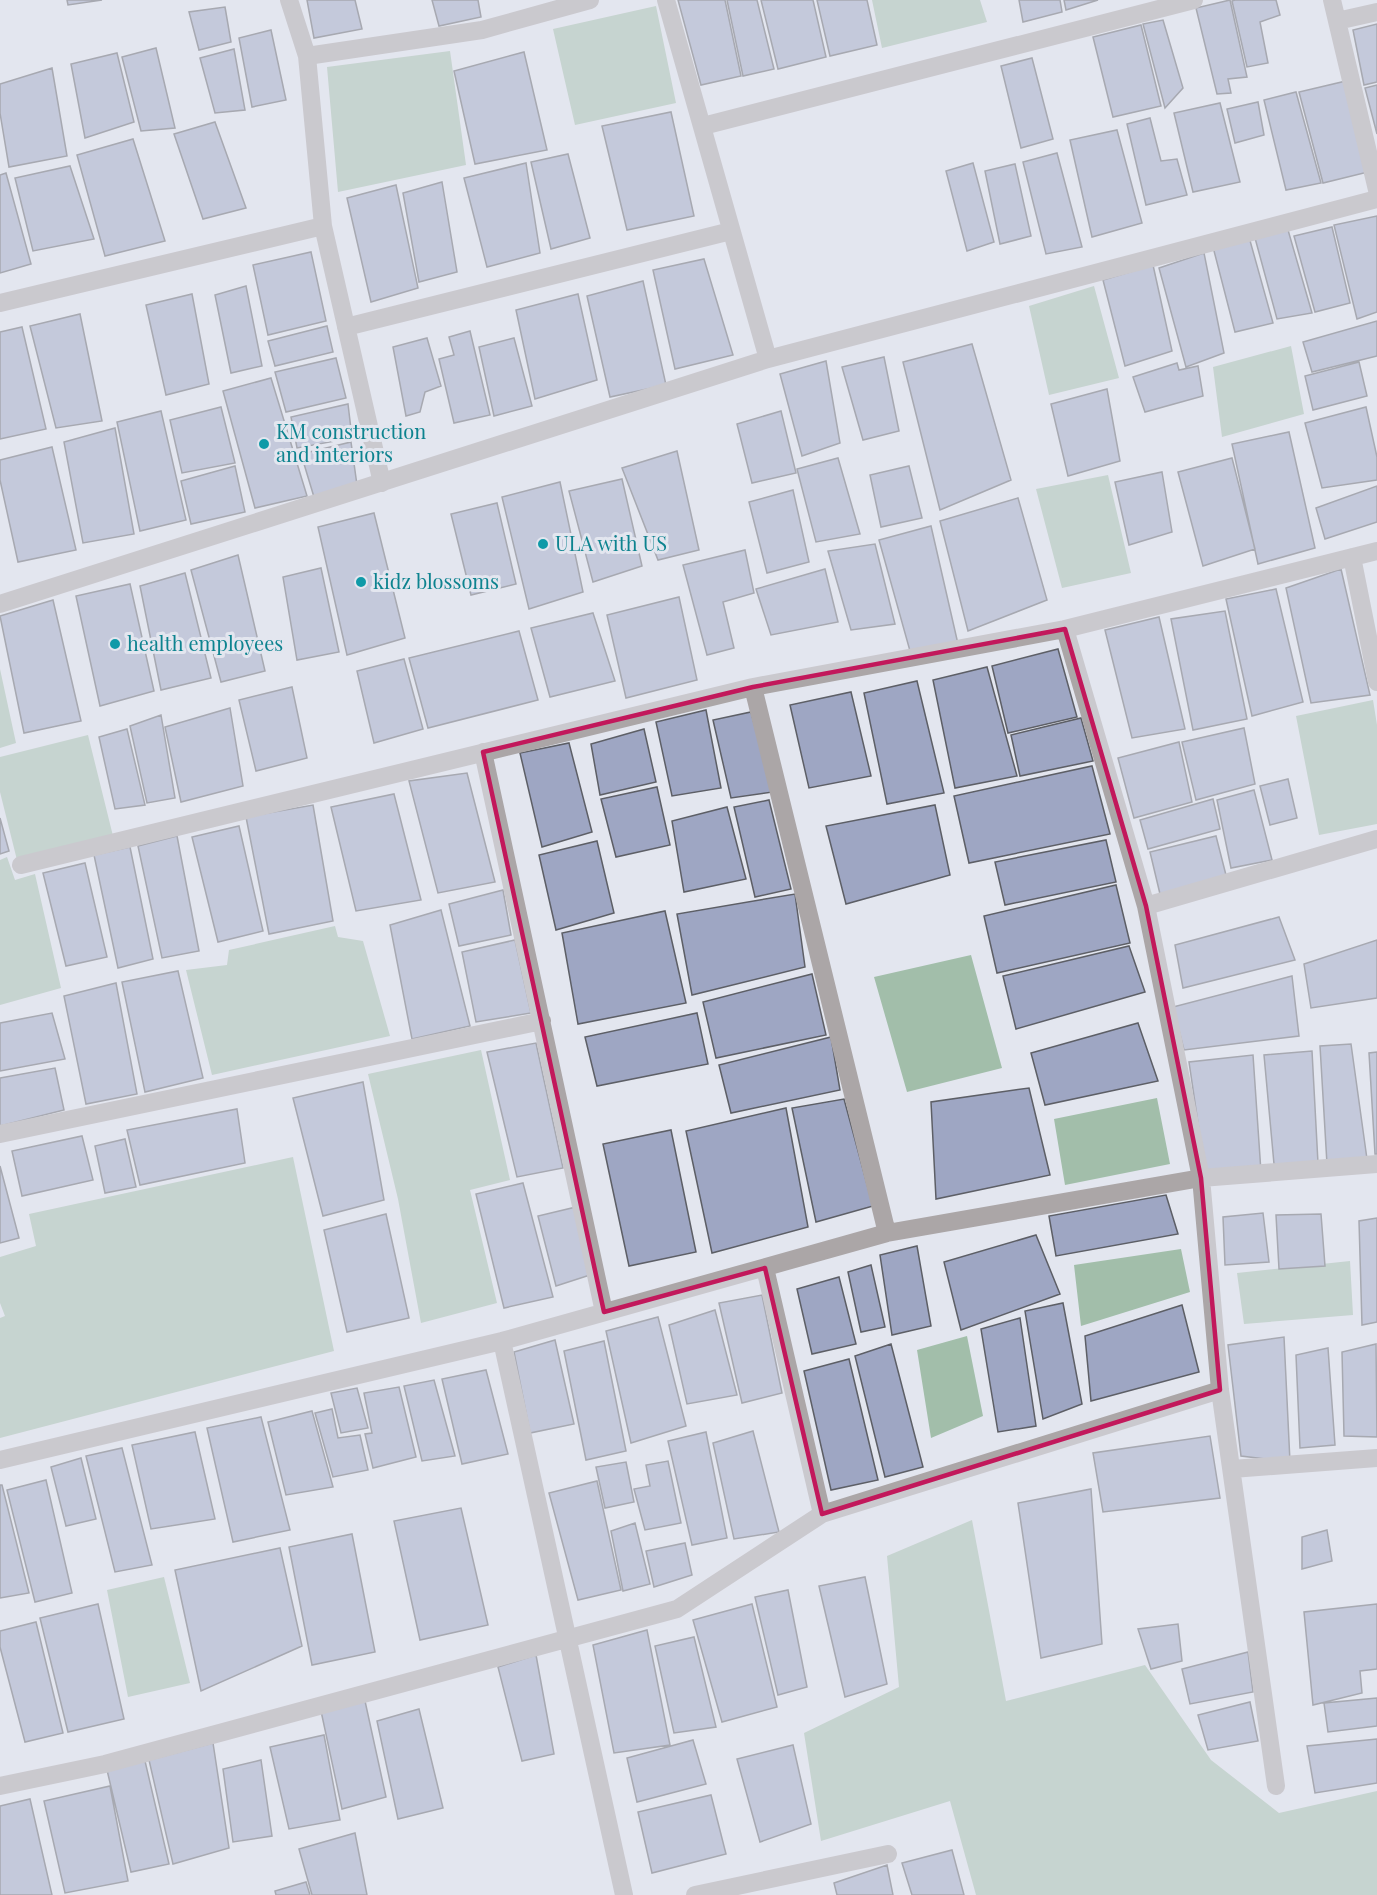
<svg xmlns="http://www.w3.org/2000/svg" width="1377" height="1895" font-family="'Playfair Display',serif">
  <style>
    .forest { fill: #a2beaa }
    .building { fill: #9ea6c3; stroke: #5d5f66; stroke-width: 1.5 }
    .lines { fill: none; stroke-linecap: round; stroke-linejoin: round }
    .minor { stroke: #aba6a7; stroke-width: 18 }
    .marked { fill: none; stroke: #c2185b; stroke-width: 4.5; stroke-linejoin: round }
    .culture-dot { fill: #0f9aa8; stroke: #e3e6ef; stroke-width: 2 }
    .labels { text-anchor: middle; stroke-width: 6; stroke-linejoin: round; paint-order: stroke }
    .culture-label { font-size: 20px; fill: #0d838f; stroke: #e3e6ef; text-anchor: start }
  </style>
  <rect width="100%" height="100%" fill="#e3e6ef"/>
  <path class="forest" d="M872,0H980L987,22L882,48Z
    M656,6L676,103L575,125L553,29Z
    M450,51L466,165L338,192L327,67Z
    M1094,286L1119,378L1049,395L1029,306Z
    M1291,346L1304,414L1222,437L1213,367Z
    M1108,475L1131,573L1062,588L1036,489Z
    M0,669L16,743L0,748Z
    M1373,700L1377,725V824L1319,835L1296,716Z
    M88,735L113,836L17,860L0,792V757Z
    M7,857L15,880L35,874L61,988L0,1005V860Z
    M335,926L338,937L363,941L390,1036L212,1075L186,970L227,965L229,950Z
    M971,955L1002,1068L907,1092L874,977Z
    M481,1050L510,1180L470,1190L497,1303L421,1323L398,1199L368,1074Z
    M1157,1098L1170,1164L1065,1185L1054,1119Z
    M293,1157L334,1351L0,1438V1318L5,1316L0,1303V1257L36,1246L29,1214Z
    M1181,1249L1190,1292L1081,1326L1074,1265Z
    M1350,1261L1353,1315L1244,1324L1237,1273Z
    M967,1336L983,1416L931,1438L917,1350Z
    M972,1520L1006,1701L1145,1665L1211,1760L1279,1813L1377,1791V1895H976L950,1801L821,1841L804,1733L899,1687L887,1556Z
    M164,1577L190,1683L128,1697L107,1590Z"/>
  <path class="building" d="M67,0H102L68,5Z
    M307,0H355L362,29L314,38Z
    M432,0H478L481,17L439,26Z
    M678,0H725L741,76L701,85Z
    M727,0H757L774,69L743,76Z
    M761,0H813L826,57L778,69Z
    M817,0H867L877,45L830,56Z
    M1019,0H1060L1062,12L1023,22Z
    M1064,0H1098L1066,10Z
    M1230,0L1247,77L1228,79L1231,93L1217,94L1196,8Z
    M1235,0H1276L1280,15L1260,22L1268,63L1247,67L1232,1Z
    M225,7L231,42L199,50L189,12Z
    M1163,20L1183,88L1165,108L1143,24Z
    M1377,24V82L1364,85L1353,30Z
    M1141,25L1161,106L1113,117L1093,37Z
    M271,30L286,100L252,107L239,38Z
    M156,48L175,128L141,131L122,57Z
    M234,49L245,110L215,113L200,58Z
    M524,52L547,150L475,164L454,71Z
    M117,53L134,122L85,138L71,64Z
    M1032,58L1053,139L1021,148L1001,66Z
    M52,68L67,156L9,167L0,113V84Z
    M1346,81L1368,172L1323,183L1299,92Z
    M1377,85V134L1365,88Z
    M1296,92L1321,183L1286,190L1264,100Z
    M1258,102L1264,135L1235,143L1227,109Z
    M1220,103L1240,182L1193,192L1174,113Z
    M671,112L694,216L627,230L602,126Z
    M1150,118L1161,161L1177,159L1187,195L1146,205L1127,124Z
    M215,122L246,208L203,219L174,134Z
    M1117,130L1142,223L1092,237L1070,140Z
    M133,139L165,241L105,256L77,155Z
    M1057,153L1082,247L1046,254L1023,162Z
    M568,154L590,238L551,249L531,162Z
    M526,163L540,253L487,267L464,178Z
    M973,163L994,242L967,251L946,171Z
    M1015,164L1031,236L1000,244L985,171Z
    M70,166L94,239L33,251L15,178Z
    M6,173L31,264L0,273V175Z
    M442,182L457,272L419,282L403,193Z
    M396,185L418,288L371,302L347,198Z
    M1377,216V312L1357,319L1334,225Z
    M1332,227L1350,303L1315,312L1294,236Z
    M1288,230L1312,313L1277,319L1255,238Z
    M1249,237L1273,323L1235,332L1213,247Z
    M311,252L326,321L268,335L253,265Z
    M1204,253L1224,353L1186,367L1159,268Z
    M704,259L733,355L675,369L653,270Z
    M1153,265L1172,351L1125,366L1103,280Z
    M643,281L666,385L610,397L587,296Z
    M246,286L262,366L231,373L215,295Z
    M192,294L209,384L166,395L146,305Z
    M578,294L597,380L535,399L516,310Z
    M80,314L102,421L56,428L30,326Z
    M1377,321V356L1312,372L1303,342Z
    M327,326L333,352L275,366L268,341Z
    M22,327L46,429L0,439V332Z
    M470,331L490,415L454,423L439,359L454,355L449,337Z
    M427,338L441,386L425,392L420,412L406,416L393,347Z
    M514,338L532,406L494,416L479,347Z
    M972,344L1011,480L940,510L903,362Z
    M884,357L899,431L863,440L842,367Z
    M336,358L346,398L286,412L275,372Z
    M826,361L840,443L802,456L780,374Z
    M1359,362L1367,396L1313,410L1305,376Z
    M1177,363L1179,370L1198,366L1203,396L1145,412L1133,377Z
    M271,378L307,496L255,508L223,391Z
    M1107,389L1120,461L1068,476L1051,404Z
    M348,404L352,438L297,448L291,417Z
    M221,407L235,463L182,473L170,420Z
    M1366,407L1377,457V480L1322,488L1305,423Z
    M161,411L186,520L140,531L117,422Z
    M781,411L796,473L752,483L737,424Z
    M115,428L134,534L83,543L64,442Z
    M1289,432L1315,548L1258,564L1232,444Z
    M351,442L357,485L314,497L301,454Z
    M52,447L76,550L18,562L0,480V460Z
    M677,451L699,550L658,560L622,468Z
    M838,458L860,534L816,542L797,469Z
    M1232,458L1255,549L1203,566L1178,472Z
    M235,466L245,512L191,524L181,481Z
    M909,466L922,518L881,527L870,475Z
    M1162,472L1172,532L1129,545L1115,482Z
    M622,479L642,566L593,582L569,491Z
    M560,482L583,592L529,609L502,497Z
    M1377,486V522L1325,539L1316,508Z
    M793,490L809,562L767,573L749,502Z
    M1018,498L1047,600L968,631L940,521Z
    M497,503L516,584L471,595L451,514Z
    M374,513L405,638L347,655L318,527Z
    M931,526L958,644L910,651L879,540Z
    M875,544L895,624L851,630L828,551Z
    M745,550L754,593L723,602L734,648L707,655L683,565Z
    M238,555L265,671L221,682L191,570Z
    M321,568L339,652L297,660L283,577Z
    M825,569L838,622L771,635L756,589Z
    M1341,569L1370,695L1311,703L1286,588Z
    M185,573L211,678L161,690L140,586Z
    M130,584L154,691L100,706L76,596Z
    M1276,589L1303,702L1252,716L1226,599Z
    M679,597L697,680L626,698L607,615Z
    M53,600L81,721L24,733L0,616Z
    M1225,611L1247,719L1193,730L1171,619Z
    M593,613L615,681L550,697L531,628Z
    M1159,617L1185,729L1132,738L1105,630Z
    M519,631L538,700L428,728L409,658Z
    M1058,649L1077,717L1008,733L992,666Z
    M404,659L423,729L374,743L357,671Z
    M987,667L1017,776L955,788L933,680Z
    M917,681L944,793L887,804L864,693Z
    M292,687L307,758L256,771L239,700Z
    M851,692L871,776L809,788L790,705Z
    M230,708L243,786L181,802L165,727Z
    M706,710L721,788L672,796L656,722Z
    M751,712L773,792L731,798L713,720Z
    M161,715L175,798L147,803L130,726Z
    M1081,718L1093,761L1020,776L1011,735Z
    M1244,728L1255,784L1196,800L1182,742Z
    M127,729L145,805L115,809L99,737Z
    M644,729L656,782L600,795L591,744Z
    M1179,742L1192,802L1134,818L1118,758Z
    M569,743L592,832L542,847L520,753Z
    M1092,766L1110,834L969,863L954,796Z
    M467,773L495,882L438,893L409,781Z
    M1288,779L1297,818L1270,825L1260,786Z
    M657,787L670,845L616,857L601,799Z
    M1254,790L1272,860L1231,868L1217,800Z
    M394,794L421,900L356,911L331,807Z
    M1213,799L1220,829L1148,849L1140,820Z
    M769,800L791,889L755,897L734,807Z
    M313,805L333,921L269,934L246,817Z
    M935,805L950,875L846,904L826,826Z
    M727,807L746,879L684,892L672,821Z
    M0,818L9,851L0,854Z
    M239,826L263,931L218,942L192,837Z
    M177,836L199,951L162,958L138,846Z
    M1216,836L1227,879L1160,894L1150,852Z
    M1106,840L1116,882L1005,905L995,862Z
    M597,841L614,913L556,930L539,855Z
    M130,847L153,959L118,968L94,855Z
    M85,863L107,957L66,966L43,873Z
    M1116,885L1130,943L997,973L984,916Z
    M503,890L511,935L459,946L449,904Z
    M795,894L805,967L692,995L677,914Z
    M441,910L470,1026L412,1039L390,925Z
    M665,911L686,1003L578,1024L562,933Z
    M1279,917L1295,960L1183,988L1175,945Z
    M515,940L531,1013L476,1022L462,952Z
    M1377,940V998L1311,1008L1304,964Z
    M1129,946L1145,992L1016,1029L1003,976Z
    M178,971L203,1078L145,1092L122,982Z
    M812,974L826,1035L716,1058L703,1002Z
    M1292,976L1299,1036L1184,1050L1173,1007Z
    M116,983L137,1094L86,1104L64,996Z
    M52,1013L65,1059L0,1071V1023Z
    M697,1013L708,1064L597,1086L585,1037Z
    M1138,1023L1158,1081L1045,1105L1031,1053Z
    M831,1037L840,1090L731,1113L719,1065Z
    M536,1043L563,1168L517,1177L487,1052Z
    M1351,1044L1367,1159L1327,1164L1320,1046Z
    M1312,1051L1318,1163L1274,1164L1264,1055Z
    M1377,1052V1154H1375L1369,1053Z
    M1253,1055L1261,1172L1206,1177L1189,1062Z
    M55,1068L64,1110L0,1126V1078Z
    M363,1082L384,1200L323,1216L293,1098Z
    M1029,1088L1050,1175L936,1199L931,1102Z
    M844,1099L873,1206L816,1222L792,1108Z
    M786,1108L808,1227L712,1253L686,1131Z
    M237,1109L245,1163L140,1185L127,1130Z
    M671,1130L696,1252L629,1266L603,1144Z
    M82,1136L93,1180L22,1196L12,1151Z
    M125,1139L136,1187L105,1193L95,1146Z
    M0,1166L19,1238L0,1243Z
    M523,1183L553,1297L504,1308L476,1194Z
    M1166,1195L1178,1234L1056,1256L1049,1216Z
    M576,1207L590,1275L556,1286L538,1216Z
    M1263,1213L1269,1262L1225,1265L1223,1217Z
    M386,1214L409,1318L347,1332L324,1230Z
    M1321,1214L1325,1266L1279,1269L1276,1215Z
    M1377,1218V1322L1362,1325L1359,1221Z
    M1036,1235L1060,1294L961,1330L944,1262Z
    M917,1246L931,1326L892,1335L880,1255Z
    M871,1265L885,1327L861,1332L848,1272Z
    M839,1277L856,1344L812,1354L797,1289Z
    M762,1295L782,1393L742,1403L719,1303Z
    M1063,1303L1082,1404L1043,1419L1025,1311Z
    M1182,1305L1199,1372L1091,1401L1085,1336Z
    M715,1310L737,1395L687,1404L669,1325Z
    M658,1317L686,1426L631,1443L606,1331Z
    M1020,1318L1036,1426L998,1432L981,1329Z
    M1284,1337L1290,1462L1241,1456L1228,1345Z
    M555,1340L574,1424L530,1433L514,1352Z
    M604,1341L626,1451L586,1460L564,1351Z
    M891,1344L923,1467L885,1477L855,1356Z
    M1376,1344L1377,1437L1344,1436L1342,1352Z
    M1328,1348L1335,1445L1300,1448L1296,1355Z
    M849,1359L878,1480L831,1490L804,1371Z
    M486,1370L508,1454L462,1464L442,1379Z
    M434,1380L455,1456L422,1461L404,1386Z
    M399,1387L416,1457L373,1468L365,1434L372,1433L364,1393Z
    M357,1388L368,1428L341,1433L331,1393Z
    M332,1409L338,1438L360,1435L368,1470L333,1477L315,1413Z
    M312,1411L333,1487L286,1495L268,1422Z
    M261,1417L290,1530L233,1542L207,1428Z
    M753,1431L779,1532L734,1539L713,1443Z
    M195,1432L215,1519L151,1529L132,1445Z
    M706,1432L727,1538L692,1545L668,1441Z
    M1210,1436L1220,1498L1103,1512L1093,1453Z
    M122,1448L152,1565L115,1572L86,1456Z
    M81,1458L96,1519L66,1526L51,1467Z
    M668,1461L681,1523L645,1530L634,1489L650,1486L646,1465Z
    M626,1462L634,1502L605,1508L596,1467Z
    M46,1480L72,1593L35,1602L7,1490Z
    M597,1481L621,1590L578,1600L549,1493Z
    M0,1485H2L29,1593L0,1598Z
    M1091,1489L1102,1644L1041,1658L1018,1503Z
    M461,1508L488,1625L420,1640L394,1521Z
    M635,1523L650,1584L623,1591L611,1531Z
    M1327,1530L1332,1561L1302,1569V1537Z
    M352,1534L375,1652L312,1665L289,1547Z
    M685,1543L692,1575L654,1587L646,1551Z
    M280,1548L302,1646L201,1691L175,1570Z
    M865,1577L887,1684L845,1697L819,1586Z
    M788,1590L807,1687L778,1695L755,1597Z
    M98,1604L124,1719L68,1732L40,1618Z
    M752,1604L777,1707L722,1722L693,1620Z
    M1377,1604V1669L1360,1671L1362,1693L1313,1705L1304,1612Z
    M36,1622L63,1733L25,1742L0,1647V1631Z
    M1178,1624L1182,1661L1151,1669L1138,1629Z
    M647,1630L670,1745L614,1753L593,1645Z
    M694,1637L716,1727L674,1733L655,1646Z
    M1248,1652L1253,1692L1190,1704L1182,1669Z
    M536,1655L554,1754L522,1761L498,1667Z
    M1377,1698V1726L1328,1732L1324,1703Z
    M365,1701L386,1797L342,1809L321,1711Z
    M1250,1702L1258,1741L1208,1750L1198,1715Z
    M419,1709L443,1808L398,1819L377,1721Z
    M324,1735L340,1820L289,1829L270,1747Z
    M1377,1739V1783L1315,1793L1307,1746Z
    M693,1740L706,1784L637,1802L627,1758Z
    M213,1743L229,1848L173,1864L149,1760Z
    M793,1745L811,1824L760,1842L737,1759Z
    M261,1760L272,1836L233,1842L223,1769Z
    M145,1761L169,1864L131,1872L107,1770Z
    M110,1786L128,1881L65,1893L44,1801Z
    M711,1795L726,1854L652,1873L638,1812Z
    M30,1799L52,1895H0V1806Z
    M355,1833L367,1895H312L299,1849Z
    M952,1850L964,1895H912L902,1863Z
    M887,1865L893,1895H837L834,1883Z
    M306,1882L310,1895H276L275,1891Z"/>
  <g class="lines">
    <path class="minor" d="M289,0L307,56L323,226L382,483
      M666,0L768,359L1377,199
      M1332,0L1377,190
      M1337,21L1377,12
      M307,56L482,30L590,0
      M703,126L1194,0
      M0,303L323,226
      M346,327L731,231
      M1352,557L1377,682
      M0,604L768,359
      M1065,629L1146,906L1201,1178L1220,1390L1276,1786
      M753,687L887,1233
      M483,752L604,1312
      M21,865L753,687L1065,629L1377,551
      M1146,906L1377,839
      M0,1134L542,1021
      M765,1268L822,1514
      M502,1341L624,1895
      M0,1460L502,1341L887,1233L1201,1178L1377,1164
      M1232,1469L1377,1458
      M0,1786L105,1764L677,1609L822,1514L1220,1390
      M695,1895L888,1854"/>
  </g>
  <path d="M0 0H1377V1895H0ZM1065,629L1146,906L1201,1178L1220,1390L822,1514L765,1268L604,1312L483,752L753,687Z" fill="#e3e6ef" fill-opacity=".55" fill-rule="evenodd"/>
  <path class="marked" d="M1065,629L1146,906L1201,1178L1220,1390L822,1514L765,1268L604,1312L483,752L753,687Z"/>
  <g class="culture-dot">
    <circle cx="264" cy="444" r="6"/>
    <circle cx="543" cy="544" r="6"/>
    <circle cx="361" cy="582" r="6"/>
    <circle cx="115" cy="644" r="6"/>
  </g>
  <g class="labels">
    <g class="culture-label">
      <text x="276" y="439">KM construction<tspan x="276" dy="23">and interiors</tspan></text>
      <text x="555" y="551">ULA with US</text>
      <text x="373" y="589">kidz blossoms</text>
      <text x="127" y="651">health employees</text>
    </g>
  </g>
</svg>
